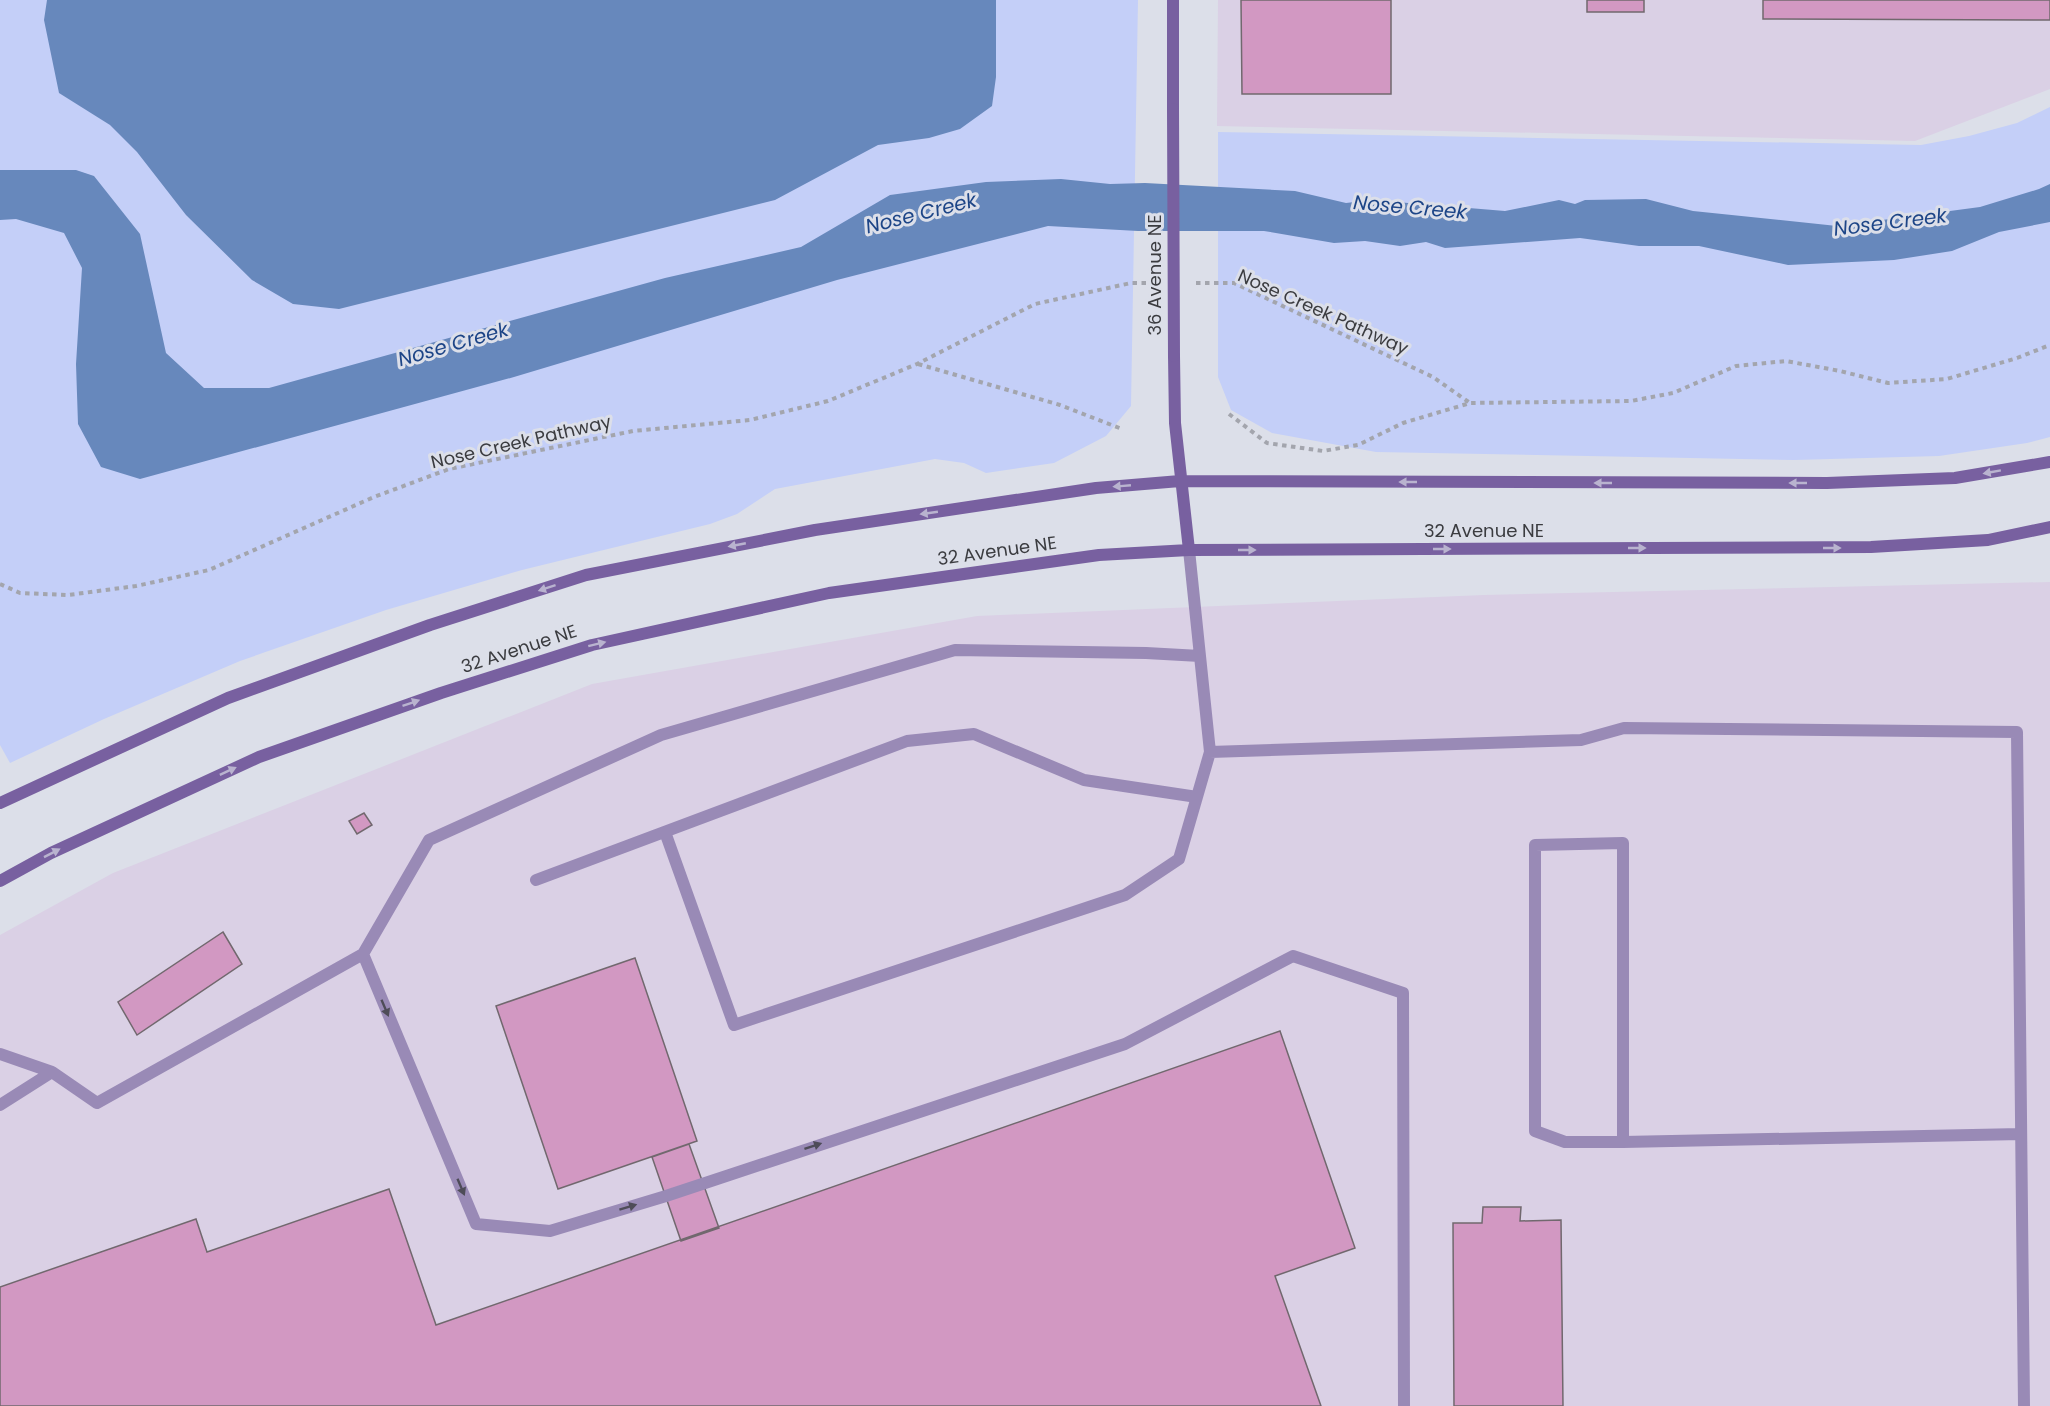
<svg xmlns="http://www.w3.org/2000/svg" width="2050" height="1406" font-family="Poppins,sans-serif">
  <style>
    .industrial { fill: #dad0e5 }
    .green { fill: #c4cff8 }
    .water { fill: #6788bc }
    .building { fill: #d298c2; stroke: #71686e; stroke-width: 1.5 }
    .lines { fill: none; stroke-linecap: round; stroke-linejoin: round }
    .path { stroke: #a3a5ad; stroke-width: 4; stroke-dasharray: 4.5 4.5; stroke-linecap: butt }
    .lane { stroke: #998ab6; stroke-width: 12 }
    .secondary { stroke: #7860a0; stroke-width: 12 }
    .secondary-bridge { stroke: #7860a0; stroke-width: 12 }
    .oneway { fill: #b9b3cf }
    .oneway2 { fill: #4e4c58 }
    .labels { text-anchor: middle; stroke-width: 6; stroke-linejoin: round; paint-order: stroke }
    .street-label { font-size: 18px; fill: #3b3c40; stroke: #dcdfe9 }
    .water-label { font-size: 20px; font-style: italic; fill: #1d4587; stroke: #dcdfe9 }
  </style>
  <rect width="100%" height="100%" fill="#dcdfe9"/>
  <path class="industrial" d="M1218,0H2050V89L1915,141L1217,126Z
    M2050,582V1406H0V935L113,873L592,684L977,616L1484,595Z"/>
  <path class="green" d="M0,0H1138L1131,406L1106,436L1054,463L986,473L964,463L935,459L775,489L737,514L710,524L522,570L386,610L240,661L104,719L10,763L0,745Z
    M2050,107V437L2027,443L1939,456L1794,460L1376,452L1272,433L1231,410L1218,377V132L1921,145L1969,136L2017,123Z"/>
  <path class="water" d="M47,0H996V77L992,106L960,129L929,138L878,145L775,200L339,309L293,304L252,280L186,215L137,152L110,125L59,93L44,20Z
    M0,170H76L94,176L140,234L166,353L204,388H269L665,278L801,247L890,195L986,182L1061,179L1110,184L1145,183L1295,191L1346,203L1372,200L1505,211L1559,200L1575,204L1585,200L1646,199L1693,211L1837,226L1980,207L2039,189L2050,184V222L1999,232L1952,251L1894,260L1788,265L1699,246H1639L1580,238L1445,248L1426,242L1400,246L1365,241L1334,243L1264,231H1138L1048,226L837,280L514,377L140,479L101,467L78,424L76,364L82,268L64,233L16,219L0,220Z"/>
  <path class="building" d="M1241,0H1391V94H1242Z
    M1587,0H1644V12H1587Z
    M1763,0H2050V20L1763,19Z
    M364,813L372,825L357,834L349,821Z
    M223,932L242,964L137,1035L118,1002Z
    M635,958L697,1141L558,1189L496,1006Z
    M1280,1031L1355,1248L1275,1276L1321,1406H0V1287L196,1219L207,1252L389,1189L436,1325Z
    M689,1144L719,1228L681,1241L652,1157Z
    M1483,1207H1521L1520,1221L1561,1220L1563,1406H1454L1453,1223H1482Z"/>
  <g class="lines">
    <path class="path" d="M1196,283H1234L1433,377L1470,403
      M918,364L1060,405L1122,429
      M1229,414L1267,443L1323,451L1358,445L1403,423L1470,403L1631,401L1673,393L1736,366L1786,361L1840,371L1888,383L1947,379L2017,358L2050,345
      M0,584L20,593L68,595L136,586L209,570L374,497L449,469L633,431L750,420L828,401L917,364L1035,304L1131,283H1150"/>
    <path class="lane" d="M1210,752L1581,740L1624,728L2017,732L2024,1406
      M665,832L734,1025L1125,895L1179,859L1210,752L1200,656
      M536,880L907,741L974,734L1084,780L1197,797
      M363,954L476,1224L550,1231L666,1196L1125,1044L1293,956L1403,993L1404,1406
      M0,1054L52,1072
      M0,1105L52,1072L97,1103L363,954L429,840L661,735L955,650L1146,653L1200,656L1189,550
      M1623,1142V843L1535,845V1131L1565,1142H1623L2021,1134"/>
    <path class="secondary" d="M1173,0V109
      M1174,356L1175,423L1189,550
      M0,803L228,698L430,625L586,575L815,530L1096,488L1180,481L1827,483L1955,478L2050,462
      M0,881L51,853L259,757L441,693L592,645L829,593L1099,555L1189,550L1871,547L1988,540L2050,527"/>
    <path class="secondary-bridge" d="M1173,109L1174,356"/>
  </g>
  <defs><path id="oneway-solid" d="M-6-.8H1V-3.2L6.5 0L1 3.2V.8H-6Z" transform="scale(1.5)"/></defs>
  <g class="oneway">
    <use href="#oneway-solid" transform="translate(1992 472) rotate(170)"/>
    <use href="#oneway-solid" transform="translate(1408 482) rotate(-180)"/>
    <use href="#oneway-solid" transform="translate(1603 483) rotate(180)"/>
    <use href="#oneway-solid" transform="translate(1798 483) rotate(180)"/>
    <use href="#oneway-solid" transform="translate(1122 486) rotate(175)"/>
    <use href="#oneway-solid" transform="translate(929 513) rotate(172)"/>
    <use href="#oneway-solid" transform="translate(737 545) rotate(169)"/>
    <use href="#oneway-solid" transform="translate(1637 548)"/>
    <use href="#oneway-solid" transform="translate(1832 548)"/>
    <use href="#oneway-solid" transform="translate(1442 549)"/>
    <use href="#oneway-solid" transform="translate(1247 550)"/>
    <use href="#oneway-solid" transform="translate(547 588) rotate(162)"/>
    <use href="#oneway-solid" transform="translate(597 644) rotate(-14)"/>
    <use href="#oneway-solid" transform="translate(411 703) rotate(-19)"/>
    <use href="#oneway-solid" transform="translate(228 771) rotate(-25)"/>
    <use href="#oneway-solid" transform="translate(52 853) rotate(-27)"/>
  </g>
  <g class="oneway2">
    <use href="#oneway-solid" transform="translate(385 1008) rotate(67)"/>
    <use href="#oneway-solid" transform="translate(813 1146) rotate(-18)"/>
    <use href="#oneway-solid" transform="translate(461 1187) rotate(67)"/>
    <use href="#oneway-solid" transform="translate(628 1207) rotate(-17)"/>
  </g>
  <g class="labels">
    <g class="street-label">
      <text transform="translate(1155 275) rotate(-90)" y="6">36 Avenue NE</text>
      <text transform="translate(1323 312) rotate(24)" y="6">Nose Creek Pathway</text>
      <text transform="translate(521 442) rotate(-13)" y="6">Nose Creek Pathway</text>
      <text x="1484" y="537">32 Avenue NE</text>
      <text transform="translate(997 551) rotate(-8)" y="6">32 Avenue NE</text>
      <text transform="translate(519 649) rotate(-18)" y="6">32 Avenue NE</text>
    </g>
    <g class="water-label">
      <text transform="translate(1410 207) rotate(5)" y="7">Nose Creek</text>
      <text transform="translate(921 213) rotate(-14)" y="7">Nose Creek</text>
      <text transform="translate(1890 222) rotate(-7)" y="7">Nose Creek</text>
      <text transform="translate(453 344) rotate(-16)" y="7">Nose Creek</text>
    </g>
  </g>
</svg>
